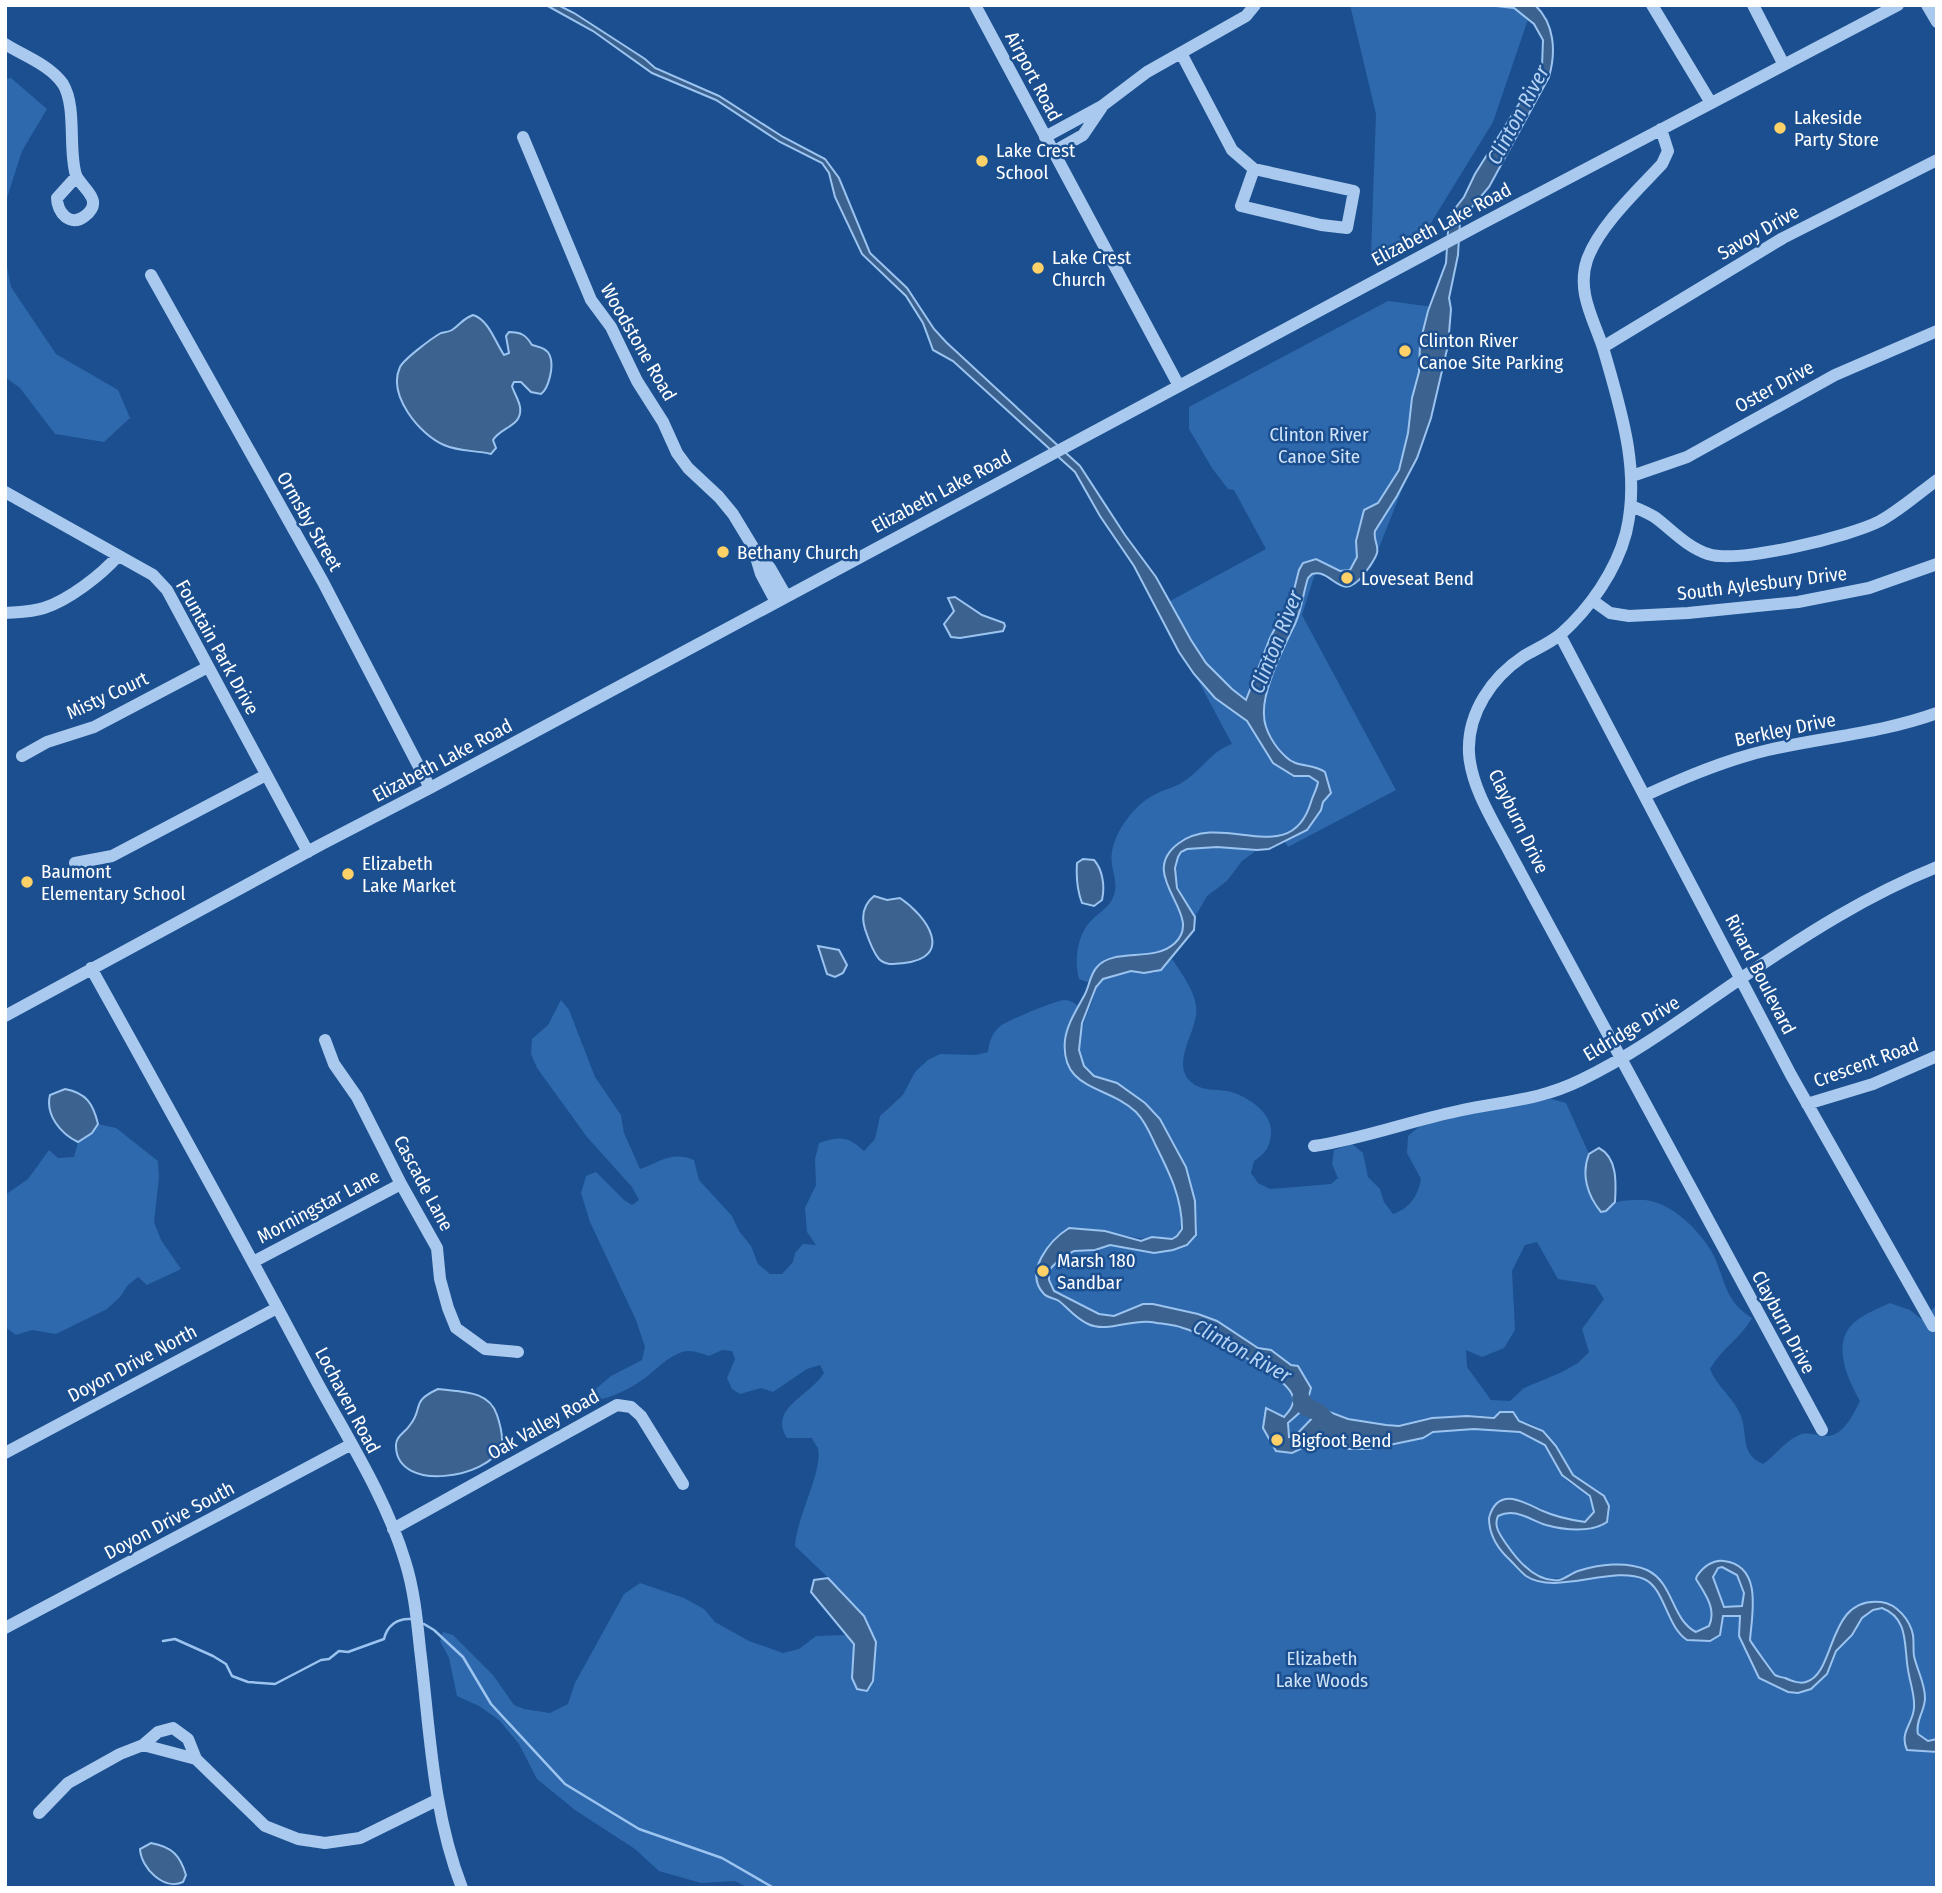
<svg xmlns="http://www.w3.org/2000/svg" width="1942" height="1893" font-family="'Fira Sans Condensed',sans-serif">
  <style>
    .green { fill: #2e69ad; fill-rule: evenodd }
    .water { fill: #3c6290; stroke: #9cc4f0; stroke-width: 2; fill-rule: evenodd }
    .lines { fill: none; stroke-linecap: round; stroke-linejoin: round }
    .stream { stroke: #9cc4f0; stroke-width: 2.5 }
    .river { stroke: #3c6290; stroke-width: 18 }
    .minor { stroke: #a9c9ee; stroke-width: 12 }
    .poi-dot { fill: #ffd166; stroke: #1b4f8f; stroke-width: 2.5 }
    .labels { text-anchor: middle; stroke-width: 5; stroke-linejoin: round; paint-order: stroke }
    .street-label { font-size: 19px; fill: #fff; stroke: #1b4f8f }
    .poi-label { font-size: 19px; fill: #fff; stroke: #1b4f8f; text-anchor: start }
    .park-label { font-size: 19px; fill: #cfe3fa; stroke: #1b4f8f }
    .water-label { font-size: 21px; font-style: italic; fill: #b5d3f5; stroke: #1b4f8f }
  </style>
  <rect width="100%" height="100%" fill="#1b4f8f"/>
  <path class="green" d="M1350,5H1533L1493,122L1418,244L1387,260L1371,253L1376,114Z
    M11,78L47,109L22,151L5,204V79Z
    M5,257L11,287L56,354L118,390L130,418L104,442L55,434L20,388L5,377Z
    M1388,301L1433,307L1429,421L1371,568L1352,567L1345,572L1332,567H1317L1302,615L1396,790L1288,847L1281,836C1255,844 1188,816 1171,852C1168,860 1166,870 1164,879C1169,894 1183,908 1184,925C1187,965 1112,947 1096,968C1093,972 1092,978 1090,983L1079,979C1074,962 1077,937 1089,923C1097,913 1110,908 1114,895C1119,880 1109,866 1112,852C1115,831 1134,806 1152,796C1163,789 1175,788 1186,780C1203,768 1212,751 1232,744L1159,607L1266,549L1234,490L1228,489L1212,468L1189,429V407Z
    M1217,847L1257,850L1242,861L1227,881L1207,896L1195,917C1183,891 1171,890 1178,857L1187,849Z
    M1172,959C1181,973 1194,989 1196,1006C1200,1029 1169,1062 1191,1082C1201,1091 1214,1089 1227,1091C1244,1094 1272,1112 1271,1131C1271,1146 1266,1153 1254,1161L1251,1173L1258,1183L1270,1189L1331,1184L1338,1178L1332,1164L1334,1150L1352,1144L1363,1153L1368,1177L1380,1189L1384,1202L1393,1214C1410,1208 1418,1196 1421,1179L1407,1153L1408,1136L1420,1126L1443,1117L1551,1099L1566,1103L1589,1154C1581,1174 1587,1195 1601,1211C1608,1210 1608,1206 1614,1203C1620,1200 1633,1200 1640,1200C1668,1198 1702,1232 1714,1256C1726,1283 1725,1301 1752,1318C1741,1338 1721,1349 1710,1369C1717,1387 1734,1398 1741,1416C1748,1435 1740,1454 1763,1464C1775,1456 1785,1441 1799,1435C1808,1431 1818,1436 1826,1436C1843,1437 1854,1413 1860,1401C1847,1378 1830,1341 1856,1321C1866,1313 1879,1308 1890,1303L1910,1310L1921,1319L1937,1305V1888H748L735,1881L701,1883L659,1871L635,1849L575,1810L537,1779L519,1744L499,1720L479,1706L457,1696L449,1658L440,1641L443,1632L453,1635L493,1675L514,1705L524,1709L550,1713L568,1704L575,1683L624,1594L640,1583L684,1598L704,1609L715,1622L749,1641L783,1653L799,1649L816,1636L846,1635L854,1644L852,1678L864,1617L840,1589L795,1546C796,1518 823,1472 818,1448C817,1447 812,1439 812,1438H787C768,1408 809,1397 824,1373L820,1365L807,1369L773,1392L761,1388L740,1394L732,1389L727,1378L735,1359L732,1351L722,1350L709,1356C700,1353 691,1349 682,1352C667,1357 657,1369 645,1378C631,1388 613,1398 595,1400L592,1392L611,1376L642,1360L645,1347L636,1320L590,1222L581,1193L586,1176L596,1172L624,1200L632,1205L639,1200L632,1187L587,1137L537,1068L531,1054L532,1039L548,1025L561,1000L569,1010L595,1077L621,1115L624,1133L640,1169C661,1162 671,1151 694,1160L699,1180L732,1216L739,1231L751,1246L758,1264L770,1274H782L793,1262L795,1253L803,1244L816,1245L807,1232L805,1208L816,1185L815,1159L819,1143C840,1136 848,1136 864,1151L875,1139L880,1116L903,1095L915,1072L928,1060L940,1054L976,1055L988,1052C989,1042 992,1034 999,1027C1004,1022 1057,1000 1064,1000C1070,1000 1075,1003 1079,1007C1071,1023 1058,1045 1067,1063C1082,1092 1114,1091 1136,1113C1154,1130 1193,1215 1177,1236C1159,1245 1125,1235 1105,1231L1037,1268C1037,1277 1037,1286 1043,1293C1047,1298 1053,1298 1058,1301C1069,1307 1077,1321 1092,1326C1110,1331 1128,1320 1145,1321C1157,1322 1171,1324 1182,1327C1204,1334 1291,1377 1293,1398C1294,1406 1289,1411 1284,1417L1266,1409L1265,1429L1276,1451L1295,1452L1317,1441L1443,1426L1446,1432C1471,1428 1527,1423 1545,1445C1553,1454 1555,1469 1564,1478C1578,1492 1591,1487 1594,1512L1585,1522L1564,1519L1533,1505L1491,1513L1496,1524L1498,1516C1517,1505 1551,1530 1575,1529C1586,1528 1598,1522 1608,1519C1613,1492 1591,1491 1575,1476C1562,1464 1557,1445 1544,1432C1523,1412 1456,1415 1428,1418C1418,1419 1408,1425 1397,1425C1382,1426 1364,1422 1349,1419C1338,1416 1330,1411 1318,1412L1294,1436L1288,1437V1423L1306,1407L1311,1388L1298,1366L1291,1365L1271,1350L1258,1348L1217,1321L1198,1314L1153,1304H1143L1114,1316L1099,1314L1054,1291L1049,1280V1270L1062,1257L1074,1251L1110,1245L1151,1253L1173,1250L1197,1232C1197,1183 1173,1120 1131,1093C1127,1090 1122,1086 1118,1084C1106,1078 1094,1080 1085,1068C1071,1048 1084,1022 1092,1002C1095,994 1095,984 1103,979C1118,970 1139,972 1155,973ZM1537,1242L1558,1279L1595,1285L1604,1299L1582,1329L1589,1352L1578,1363L1562,1372L1524,1388L1510,1401L1491,1400L1467,1367L1466,1350L1482,1357L1504,1348L1515,1330L1512,1271L1525,1245ZM1517,1558C1556,1598 1565,1568 1608,1567C1601,1571 1592,1578 1583,1580C1562,1584 1519,1586 1517,1558Z
    M98,1124L116,1128L158,1161L159,1177L154,1222L161,1240L181,1269L147,1285L138,1277L128,1285L120,1297L107,1309L56,1334L32,1330L16,1335L5,1327V1195L28,1179L49,1150L58,1158L74,1157L78,1142L92,1133Z"/>
  <path class="water" d="M546,5H558L574,13L645,59L655,68L719,96L783,137L825,159L839,178L870,253L907,288L934,329L946,342L1080,466L1125,535L1156,577L1191,640L1206,663L1232,689L1246,700L1270,638L1293,594L1299,570L1303,563L1316,559L1340,571L1350,570L1357,557L1356,541L1364,510L1378,503L1399,470L1408,433L1412,398L1419,372L1420,343L1428,311L1446,263L1449,216L1464,197L1475,174L1542,67L1543,40L1534,24L1514,8L1487,5H1535C1555,24 1556,52 1549,77L1489,187L1460,221L1458,255L1449,298L1451,309L1448,345L1431,418L1417,458L1397,496L1375,531C1373,540 1379,545 1377,553C1375,560 1369,567 1365,573C1340,606 1334,568 1312,574L1308,578C1303,593 1302,609 1295,624C1284,647 1262,690 1264,715C1264,730 1275,747 1286,757C1297,768 1312,763 1325,772L1331,793L1323,802L1321,810L1307,830L1269,849L1257,850L1217,847L1187,849L1181,852L1178,857L1175,868L1177,888L1195,917L1194,930L1161,970L1144,973L1131,971L1103,979L1096,987L1082,1023L1079,1050L1084,1066L1094,1076L1117,1083L1145,1103L1160,1119L1186,1167L1195,1201L1196,1235L1187,1245L1173,1250L1154,1253L1110,1245L1095,1250L1074,1251L1062,1257L1052,1267L1049,1271V1280L1054,1291L1099,1314L1114,1316L1143,1304H1153L1198,1314L1217,1321L1258,1348L1271,1350L1291,1365L1298,1366L1311,1388L1306,1407L1288,1423L1289,1437L1295,1436L1318,1412L1327,1411L1348,1419L1386,1425L1399,1426L1432,1418L1467,1416L1494,1418L1500,1412H1513L1519,1421L1543,1431L1556,1446L1573,1475L1604,1496L1609,1506L1607,1522C1591,1533 1564,1530 1546,1525C1530,1520 1515,1507 1498,1516C1493,1527 1501,1536 1507,1545C1518,1561 1537,1583 1559,1580C1565,1579 1572,1573 1578,1571C1599,1564 1627,1561 1647,1570C1674,1583 1671,1619 1696,1632L1709,1626C1717,1609 1705,1594 1696,1579L1697,1576C1703,1567 1713,1559 1724,1561C1763,1566 1752,1614 1750,1640C1752,1644 1773,1673 1775,1675C1776,1676 1784,1678 1785,1678C1792,1681 1799,1684 1806,1682C1837,1673 1826,1596 1881,1602C1897,1604 1910,1620 1913,1635C1914,1642 1913,1649 1914,1656C1917,1670 1925,1683 1925,1698C1925,1711 1915,1721 1918,1734L1928,1741L1937,1739V1752L1907,1750C1899,1732 1913,1724 1914,1708C1915,1696 1911,1686 1909,1675C1903,1650 1911,1619 1882,1608L1873,1610L1862,1618L1852,1635L1836,1651L1827,1674L1811,1689L1798,1693L1788,1692L1759,1678L1739,1636L1740,1616H1723L1720,1635L1710,1641L1687,1640C1666,1626 1665,1588 1644,1579C1612,1565 1556,1596 1526,1576C1521,1572 1515,1565 1510,1560C1498,1549 1489,1536 1489,1518C1498,1485 1525,1503 1543,1511C1556,1517 1571,1520 1585,1522L1594,1512L1590,1496L1562,1475L1545,1445L1520,1432L1474,1429L1433,1432L1423,1438L1370,1449H1349L1334,1439H1329L1317,1441L1292,1453L1276,1451L1263,1428L1266,1408L1284,1417C1289,1411 1294,1406 1293,1398C1291,1377 1204,1334 1183,1328C1172,1324 1161,1324 1151,1322C1131,1319 1107,1333 1088,1324C1075,1318 1068,1308 1059,1301C1054,1298 1048,1298 1044,1294C1023,1272 1050,1240 1069,1228L1105,1231L1141,1241L1152,1237L1172,1239L1177,1236L1182,1229C1182,1197 1169,1172 1155,1144C1150,1133 1145,1121 1136,1112C1108,1085 1060,1091 1065,1040C1067,1024 1077,1009 1084,996C1089,988 1090,974 1097,967C1114,947 1154,963 1175,943C1206,914 1134,876 1179,843C1224,810 1290,871 1311,802C1313,795 1317,789 1318,782L1309,776H1294L1273,763L1247,721L1215,698L1194,674L1179,652L1134,566L1100,516L1075,472L953,361L933,350L923,323L906,296L862,254L835,197L829,173L822,163L780,142L716,100L652,73L593,31ZM1722,1567L1737,1575L1744,1593L1742,1606L1724,1607L1713,1577L1718,1568Z
    M473,315C489,320 495,342 504,355L509,353L506,336L509,332C521,332 526,335 532,345C539,347 547,348 550,356C554,366 549,388 541,394L531,392L521,382H514L512,386C514,393 519,400 520,407C523,426 501,427 493,440L496,448L491,454C475,450 460,452 444,445C420,435 387,395 400,367C404,359 432,338 441,333C445,332 449,332 452,330C461,324 462,319 473,315Z
    M955,597L982,615L1004,623L1005,626L1003,631L960,638L951,637L944,624L954,611L948,598Z
    M1083,859L1094,860C1103,870 1105,887 1102,900L1094,906L1082,903C1077,890 1076,878 1077,863Z
    M874,896L887,900L900,898C927,916 955,957 904,963C895,964 886,966 879,959C873,952 868,938 865,929C861,916 863,905 874,896Z
    M818,946L839,950L847,965L843,973L835,977L827,974Z
    M65,1089C86,1093 93,1103 98,1124L92,1133L78,1142C61,1134 45,1115 50,1095Z
    M1599,1148C1618,1158 1616,1184 1615,1202L1606,1211L1601,1212C1587,1195 1581,1174 1589,1154Z
    M438,1389C461,1392 489,1390 497,1415C500,1424 504,1438 501,1447C488,1478 398,1493 396,1447C395,1436 405,1433 410,1425C424,1407 410,1402 438,1389Z
    M828,1578L864,1616L876,1642L873,1681L867,1691L857,1689L852,1678L854,1644L811,1592L814,1580Z
    M151,1843C172,1847 180,1855 186,1875L183,1882C164,1891 141,1868 140,1849Z"/>
  <g class="lines">
    <path class="stream" d="M424,1624L434,1630L463,1657L491,1704L565,1784L639,1829L722,1858L774,1888
      M163,1641L175,1639L213,1656L226,1664L232,1676L248,1682L275,1684L321,1660L329,1659L339,1651L348,1652L384,1639C387,1626 397,1618 411,1619"/>
    <path class="river" d="M1301,1399L1306,1407L1318,1412L1334,1428"/>
    <path class="minor" d="M975,5L1179,386
      M1652,5L1711,103
      M1753,5L1784,65
      M1927,5L1937,22
      M5,44C24,56 50,65 63,84C77,107 68,151 76,175C80,187 106,200 85,216C70,228 57,212 57,198L76,177
      M1181,53L1232,150L1254,169L1354,191L1347,228L1321,225L1241,206L1254,169
      M1661,129L1668,151L1662,164C1637,191 1599,226 1587,260C1576,293 1595,321 1604,351C1621,410 1641,472 1626,533C1616,571 1590,608 1561,634C1550,643 1536,649 1524,656C1492,677 1467,713 1469,753C1471,788 1495,824 1511,855L1822,1430
      M523,137L591,300L611,327L637,381L663,422L677,453L688,468L719,497L733,514L753,547L770,568L786,596
      M1045,137L1102,106L1147,72L1246,16L1255,5
      M1053,152L1083,135L1102,107
      M151,275L323,582L430,788
      M1603,347L1783,238L1937,160
      M1632,476L1687,457L1835,375L1937,331
      M5,492L153,575L167,590L308,852
      M1632,506C1640,510 1649,513 1656,518C1673,531 1687,547 1708,554C1739,564 1851,536 1880,521C1900,510 1918,494 1937,480
      M755,554L761,574L776,602
      M1592,600L1610,613L1629,616L1688,613L1798,602L1869,588L1937,564
      M5,613C18,612 32,612 44,608C69,600 101,575 118,556
      M1560,635L1791,1075L1933,1326
      M22,756L47,742L94,727L208,667
      M1646,795C1685,777 1725,760 1768,750C1824,737 1882,733 1937,713
      M75,863L112,856L266,775
      M91,968C165,1101 238,1233 309,1367C342,1430 384,1492 405,1561C414,1589 417,1620 420,1649C430,1730 432,1811 462,1888
      M5,1016L322,844L430,788L1481,224L1898,5
      M325,1040L334,1064L357,1097L401,1184L437,1248L440,1279L448,1308L456,1328L485,1349L518,1352
      M1807,1104L1873,1084L1937,1056
      M1314,1146C1362,1139 1410,1121 1458,1111C1503,1101 1538,1101 1581,1080C1639,1052 1690,1013 1743,977C1805,935 1867,895 1937,867
      M253,1262L401,1184
      M5,1453L277,1308
      M393,1529L617,1405L631,1407L641,1416L683,1484
      M5,1628L350,1445
      M143,1745L158,1732L173,1728L188,1739L196,1759
      M39,1813L68,1783L120,1754L143,1745L196,1759L265,1826L298,1839L325,1843L360,1838L437,1800"/>
  </g>
  <g class="poi-dot">
    <circle cx="1780" cy="128" r="7"/>
    <circle cx="982" cy="161" r="7"/>
    <circle cx="1038" cy="268" r="7"/>
    <circle cx="1405" cy="351" r="7"/>
    <circle cx="723" cy="552" r="7"/>
    <circle cx="1347" cy="578" r="7"/>
    <circle cx="348" cy="874" r="7"/>
    <circle cx="27" cy="882" r="7"/>
    <circle cx="1043" cy="1271" r="7"/>
    <circle cx="1277" cy="1440" r="7"/>
  </g>
  <g class="labels">
    <g class="street-label">
      <text transform="translate(1034 76) rotate(62)" y="7">Airport Road</text>
      <text transform="translate(1441 224) rotate(-28)" y="7">Elizabeth Lake Road</text>
      <text transform="translate(1758 232) rotate(-30)" y="7">Savoy Drive</text>
      <text transform="translate(639 342) rotate(60)" y="7">Woodstone Road</text>
      <text transform="translate(1774 386) rotate(-29)" y="7">Oster Drive</text>
      <text transform="translate(941 491) rotate(-28)" y="7">Elizabeth Lake Road</text>
      <text transform="translate(310 521) rotate(60)" y="7">Ormsby Street</text>
      <text transform="translate(1762 583) rotate(-7)" y="7">South Aylesbury Drive</text>
      <text transform="translate(218 647) rotate(61)" y="7">Fountain Park Drive</text>
      <text transform="translate(107 695) rotate(-25)" y="7">Misty Court</text>
      <text transform="translate(1785 729) rotate(-12)" y="7">Berkley Drive</text>
      <text transform="translate(442 760) rotate(-28)" y="7">Elizabeth Lake Road</text>
      <text transform="translate(1519 821) rotate(64)" y="7">Clayburn Drive</text>
      <text transform="translate(1761 974) rotate(63)" y="7">Rivard Boulevard</text>
      <text transform="translate(1631 1028) rotate(-31)" y="7">Eldridge Drive</text>
      <text transform="translate(1866 1062) rotate(-20)" y="7">Crescent Road</text>
      <text transform="translate(424 1183) rotate(62)" y="7">Cascade Lane</text>
      <text transform="translate(318 1206) rotate(-28)" y="7">Morningstar Lane</text>
      <text transform="translate(1784 1322) rotate(62)" y="7">Clayburn Drive</text>
      <text transform="translate(132 1363) rotate(-28)" y="7">Doyon Drive North</text>
      <text transform="translate(348 1400) rotate(62)" y="7">Lochaven Road</text>
      <text transform="translate(543 1424) rotate(-29)" y="7">Oak Valley Road</text>
      <text transform="translate(169 1520) rotate(-28)" y="7">Doyon Drive South</text>
    </g>
    <g class="poi-label">
      <text x="1794" y="124">Lakeside<tspan x="1794" dy="22">Party Store</tspan></text>
      <text x="996" y="157">Lake Crest<tspan x="996" dy="22">School</tspan></text>
      <text x="1052" y="264">Lake Crest<tspan x="1052" dy="22">Church</tspan></text>
      <text x="1419" y="347">Clinton River<tspan x="1419" dy="22">Canoe Site Parking</tspan></text>
      <text x="737" y="559">Bethany Church</text>
      <text x="1361" y="585">Loveseat Bend</text>
      <text x="362" y="870">Elizabeth<tspan x="362" dy="22">Lake Market</tspan></text>
      <text x="41" y="878">Baumont<tspan x="41" dy="22">Elementary School</tspan></text>
      <text x="1057" y="1267">Marsh 180<tspan x="1057" dy="22">Sandbar</tspan></text>
      <text x="1291" y="1447">Bigfoot Bend</text>
    </g>
    <g class="park-label">
      <text x="1319" y="441">Clinton River<tspan x="1319" dy="22">Canoe Site</tspan></text>
      <text x="1322" y="1665">Elizabeth<tspan x="1322" dy="22">Lake Woods</tspan></text>
    </g>
    <g class="water-label">
      <text transform="translate(1518 115) rotate(-62)" y="7">Clinton River</text>
      <text transform="translate(1276 642) rotate(-68)" y="7">Clinton River</text>
      <text transform="translate(1242 1351) rotate(29)" y="7">Clinton River</text>
    </g>
  </g>
  <rect width="1942" height="1893" fill="none" stroke="#ffffff" stroke-width="14"/>
</svg>
